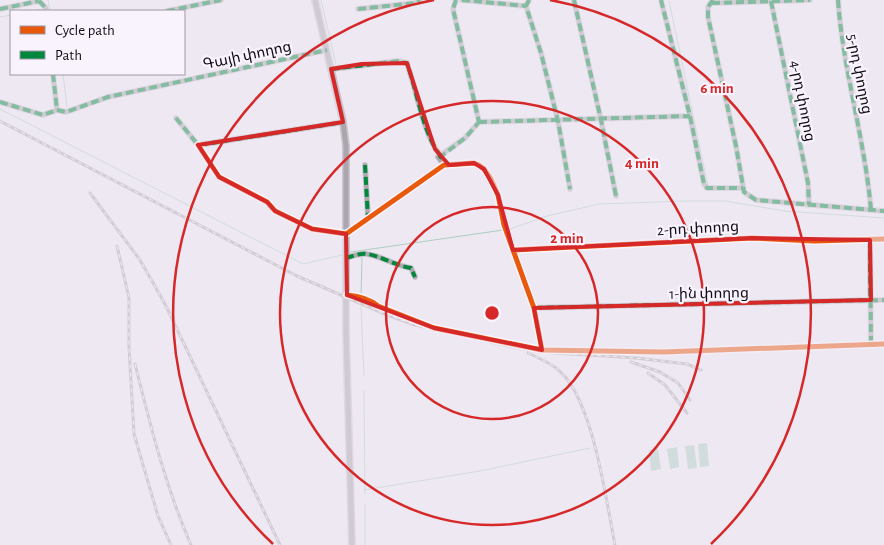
<svg xmlns="http://www.w3.org/2000/svg" width="884" height="545" font-family="'Alegreya Sans','Noto Sans Armenian',sans-serif">
  <style>
    .water { fill: #aecec1 }
    .lines { fill: none; stroke-linecap: round; stroke-linejoin: round }
    .stream { stroke: #aecec1; stroke-width: 1 }
    .street-casing { stroke: #cbc6ce; stroke-width: 6 }
    .secondary-casing { stroke: #cbc6ce; stroke-width: 8 }
    .street { stroke: #aba7ad; stroke-width: 4 }
    .secondary { stroke: #aba6ae; stroke-width: 5 }
    .rail-casing { stroke: #b0acb2; stroke-width: 3 }
    .rail { stroke: #f9f3fe; stroke-width: 1; stroke-dasharray: 4; stroke-linecap: butt }
    .quiet { stroke: #00873e; stroke-width: 4; stroke-dasharray: 8 4; stroke-linecap: butt }
    .cycleway-casing { stroke: #f9f3fe; stroke-width: 8 }
    .cycleway { stroke: #e8590c; stroke-width: 5 }
    .marked { fill: none; stroke: #d62828; stroke-width: 4; stroke-linejoin: round }
    .ring { fill: none; stroke: #d62828; stroke-width: 2.5 }
    .labels { text-anchor: middle; stroke-width: 4.5; stroke-linejoin: round; paint-order: stroke }
    .street-label { font-size: 15px; fill: #120f15; stroke: #f9f3fe }
    .centre { fill: #d62828; stroke: #f9f3fe; stroke-width: 2.5 }
    .ring-label { font-size: 15px; text-anchor: middle; font-weight: bold; fill: #d62828; stroke: #f9f3fe; stroke-width: 4.5; stroke-linejoin: round; paint-order: stroke }
  </style>
  <rect width="100%" height="100%" fill="#eee8f2"/>
  <path class="water" d="M707,443L709,466L700,467L698,444Z
    M694,445L697,468L688,469L685,446Z
    M677,447L679,467L670,469L667,449Z
    M658,449L661,469L651,471L649,450Z"/>
  <g class="lines">
    <path class="stream" d="M48,0L50,11
      M321,0L336,64
      M669,1L708,186
      M32,11L42,9
      M0,17L11,15
      M63,74L67,107
      M0,109L303,264L342,255
      M507,230L547,216L599,204L687,201H725L785,211L884,218
      M351,252L503,230
      M361,296L362,256
      M361,306L364,376
      M364,391L365,494
      M364,490L480,471L590,448
      M365,545V505"/>
    <g class="street-casing">
      <path id="street" d="M456,0L453,9L479,122
        M462,0L526,6
        M529,0L526,6L541,53L558,121L570,189
        M574,0L601,120L616,196
        M661,0L690,116L704,184L707,188H743
        M713,0L708,7V17L736,146L744,192L756,200L884,211
        M838,0C843,71 865,139 871,210
        M39,1L46,8V11
        M771,1L808,183L809,205
        M712,3L810,0
        M0,9L39,1
        M358,9L415,3L420,0
        M167,11L221,0
        M331,69L398,61L407,63C417,90 423,135 441,156
        M53,74L57,110
        M0,102L43,115L57,110
        M57,110L66,112L108,97L327,50
        M176,118L198,145L343,122
        M479,122L690,116
        M198,145L219,177L267,202L275,211L312,229L346,234L444,165L474,163L479,165L484,169L491,179L498,195L504,225L534,308L542,350
        M365,165L368,218
        M444,165L438,157L465,138L479,122
        M870,240L871,345
        M513,250L752,238L814,241L884,239
        M346,258C353,256 360,253 367,254C381,256 396,266 411,268L415,277
        M347,295C357,296 370,299 378,306L434,328L542,350L663,352L884,344
        M534,308L884,300"/>
    </g>
    <g class="secondary-casing">
      <path id="secondary" d="M315,0L343,122L346,146V332L352,545"/>
    </g>
    <use href="#street" class="street"/>
    <use href="#secondary" class="secondary"/>
    <g class="rail-casing">
      <path id="rail" d="M0,121L297,276L387,315L415,325L512,347L539,352L636,358L687,364L701,370
        M90,193L140,260L165,304L280,545
        M117,246L129,298V347L134,434L158,516L171,545
        M528,353C537,357 548,362 556,368C593,395 606,501 615,545
        M631,362L660,372L678,383L690,400
        M135,364C151,428 165,485 191,545
        M648,373L665,385L687,413"/>
    </g>
    <use href="#rail" class="rail"/>
    <path class="quiet" d="M456,0L453,9L479,122
      M462,0L526,6
      M529,0L526,6L541,53L558,121L570,189
      M574,0L601,120L616,196
      M661,0L690,116L704,184L707,188H743
      M713,0L708,7V17L736,146L744,192L756,200L884,211
      M838,0C843,71 865,139 871,210
      M39,1L46,8V11
      M771,1L808,183L809,205
      M712,3L810,0
      M0,9L39,1
      M358,9L415,3L420,0
      M167,11L221,0
      M331,69L398,61L407,63C417,90 423,135 441,156
      M53,74L57,110
      M0,102L43,115L57,110
      M57,110L66,112L108,97L327,50
      M176,118L198,145L343,122
      M479,122L690,116
      M439,158L465,138L479,122
      M365,165L368,218
      M870,240L871,345
      M346,258C353,256 360,253 367,254C381,256 396,266 411,268L415,277
      M534,308L884,300"/>
    <g class="cycleway-casing">
      <path id="cycleway" d="M198,145L219,177L267,202L275,211L312,229L346,234L444,165L474,163L479,165L484,169L491,179L498,195L504,225L534,308L542,350
        M513,250L752,238L814,241L884,239
        M347,295C357,296 370,299 378,306L434,328L542,350L663,352L884,344"/>
    </g>
    <use href="#cycleway" class="cycleway"/>
  </g>
  <path d="M0 0H884V545H0ZM407,63L435,149L449,165L474,163L484,169L498,195L513,250L752,238L870,240L871,300L534,308L542,350L434,328L347,295L346,234L312,229L275,211L267,202L219,177L198,145L343,122L331,69L362,64Z" fill="#eee8f2" fill-opacity=".55" fill-rule="evenodd"/>
  <path class="marked" d="M407,63L435,149L449,165L474,163L484,169L498,195L513,250L752,238L870,240L871,300L534,308L542,350L434,328L347,295L346,234L312,229L275,211L267,202L219,177L198,145L343,122L331,69L362,64Z"/>
  <g class="ring">
    <circle cx="492" cy="313" r="106"/>
    <circle cx="492" cy="313" r="212"/>
    <path d="M273 544A318 318 0 0 1 434 0M550 0A318 318 0 0 1 711 544"/>
  </g>
  <g class="labels">
    <g class="street-label">
      <text transform="translate(247 55) rotate(-12)" y="5">Գայի փողոց</text>
      <text transform="translate(860 74) rotate(79)" y="5">5-րդ փողոց</text>
      <text transform="translate(803 101) rotate(79)" y="5">4-րդ փողոց</text>
      <text transform="translate(698 228) rotate(-3)" y="5">2-րդ փողոց</text>
      <text transform="translate(709 293) rotate(-1)" y="5">1-ին փողոց</text>
    </g>
  </g>
  <circle cx="492" cy="313" r="8" class="centre"/>
  <g class="ring-label">
    <text x="717" y="93">6 min</text>
    <text x="642" y="168">4 min</text>
    <text x="567" y="243">2 min</text>
  </g>
  <rect x="10" y="10" width="175" height="65" fill="#f9f3fe" stroke="#9d98a1"/>
  <rect x="20" y="26" width="25" height="8" fill="#e8590c" stroke="#9d98a1"/>
  <text x="55" y="35" font-size="15" fill="#120f15">Cycle path</text>
  <rect x="20" y="51" width="25" height="8" fill="#00873e" stroke="#9d98a1"/>
  <text x="55" y="60" font-size="15" fill="#120f15">Path</text>
</svg>
